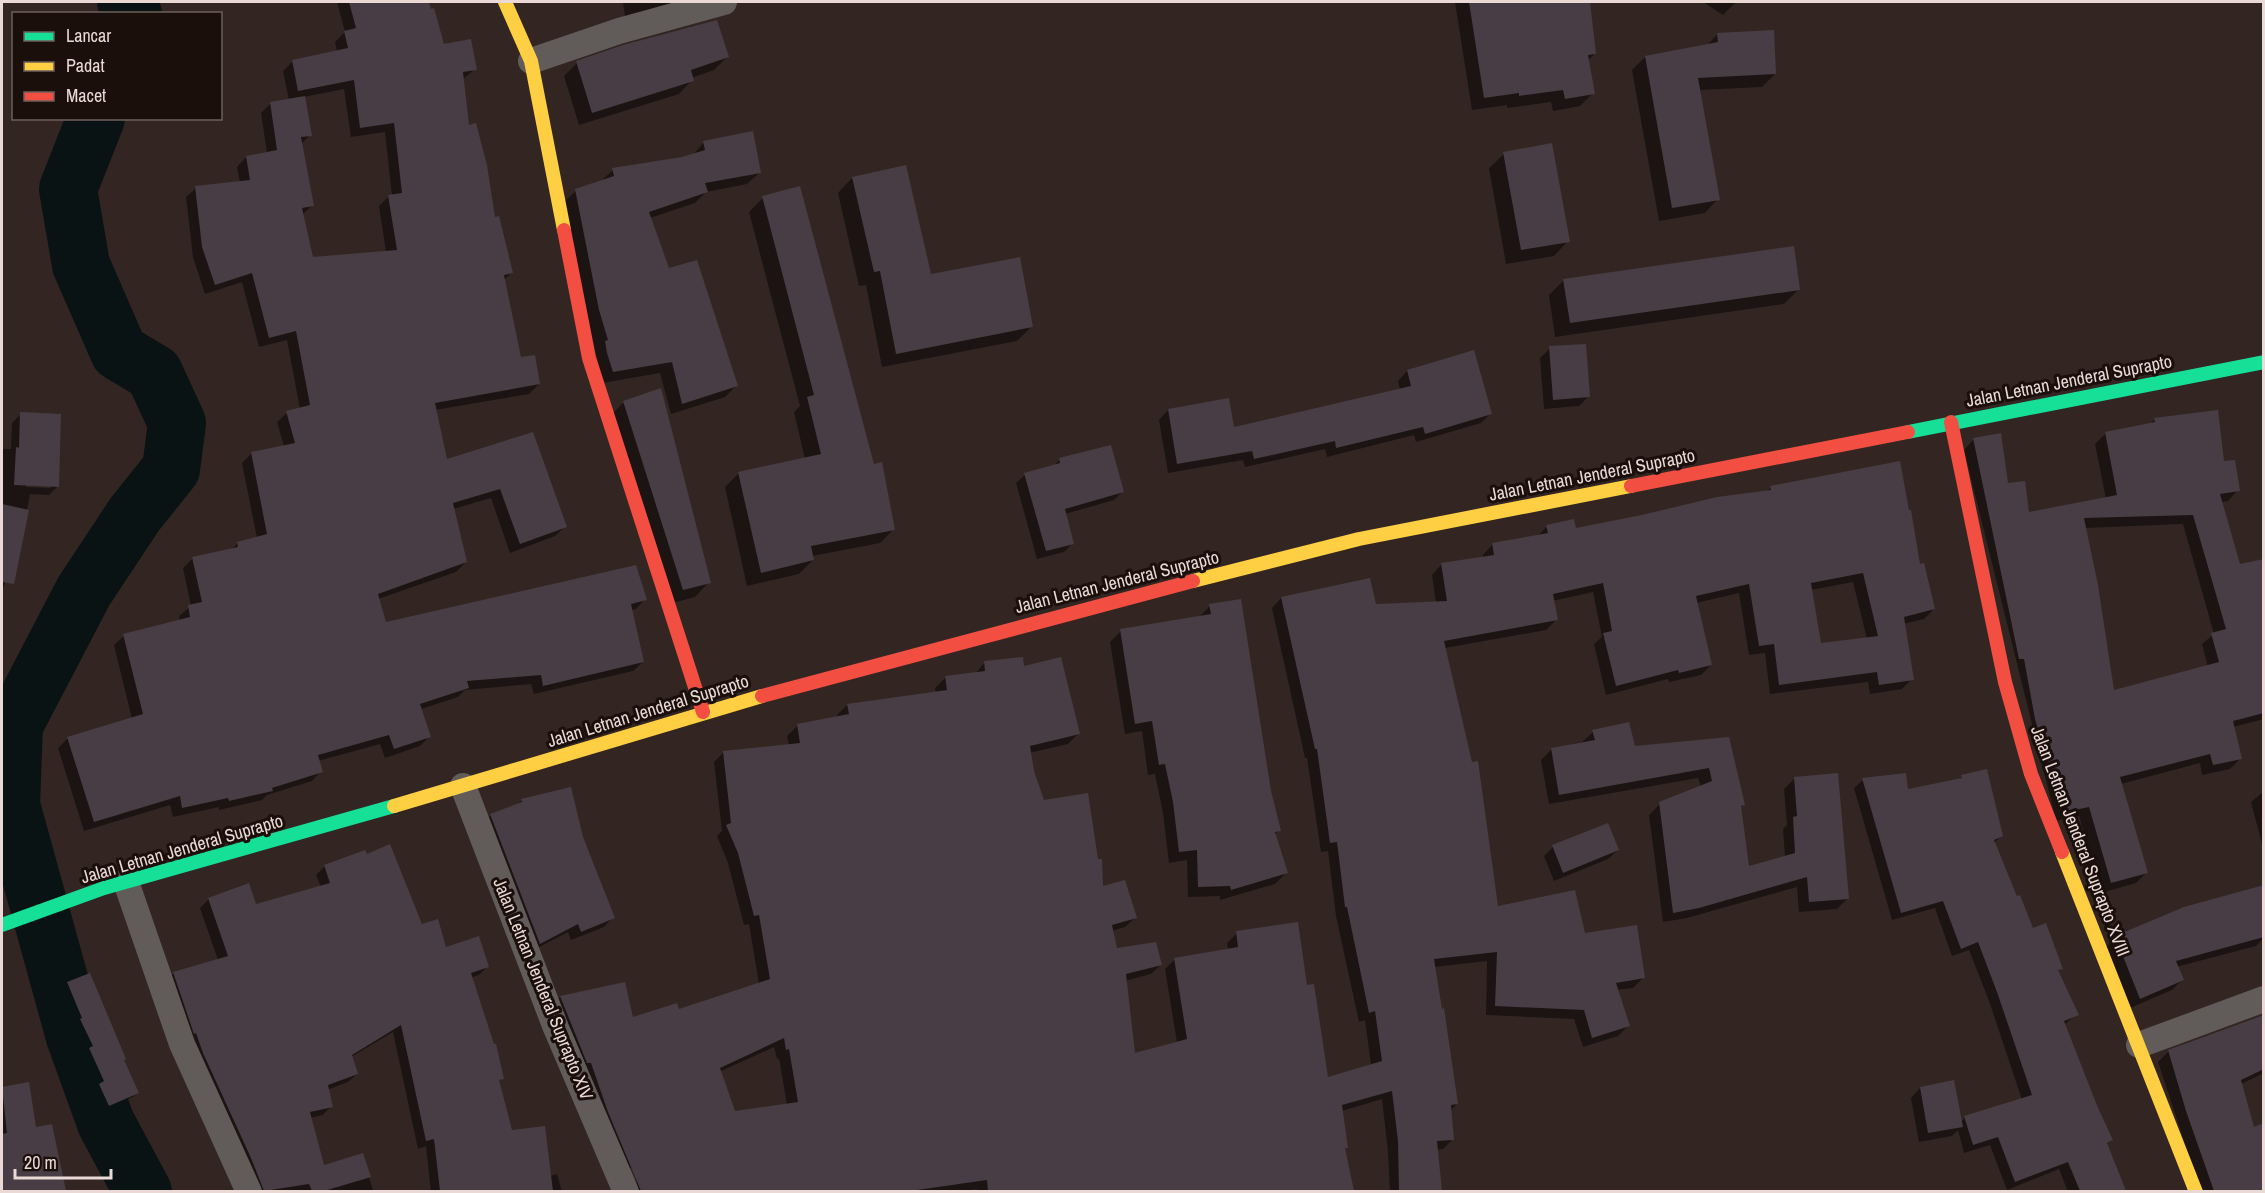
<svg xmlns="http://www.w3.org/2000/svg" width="2265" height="1193" font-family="'Archivo Narrow',sans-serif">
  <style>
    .shadow { fill: #0007; fill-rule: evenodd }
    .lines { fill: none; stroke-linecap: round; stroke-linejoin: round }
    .river { stroke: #0a1313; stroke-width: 58 }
    .building { fill: #483d44; fill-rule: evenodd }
    .street { stroke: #615c5a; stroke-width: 26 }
    .fast { stroke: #16e098; stroke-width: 14 }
    .slow { stroke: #ffcf43; stroke-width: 14 }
    .jam { stroke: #f24e42; stroke-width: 14 }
    .labels { text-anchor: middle; stroke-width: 6; stroke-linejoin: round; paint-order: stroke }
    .street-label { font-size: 18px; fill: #ead9d4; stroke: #1a0f0b }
  </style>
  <rect width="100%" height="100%" fill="#332622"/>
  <path class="shadow" d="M337,2H427L442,46L475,69L462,80L468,127L494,219L511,273L504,280L520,359L539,384L529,394L435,410L446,461L532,434L565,527L555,536L510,553L491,498L453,509L466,562L456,572L378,599L385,623L645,599L636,609L631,610L643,662L633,671L534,694L531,684L465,690L458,697L421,709L430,736L420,746L385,758L380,744L318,761L321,771L312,781L267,795L262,800L219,810V807L173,817L170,805L84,831L58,748L68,738L132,719L114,645L124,636L180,621L179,616L191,606L183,568L193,558L231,550L238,543L257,538L242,463L252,453L284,446L277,422L287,413L300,409L287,340L259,347L242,282L205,294L193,257L186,197L196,188L240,183L237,167L246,157L267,153L261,113L271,103L289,100L283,71L293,61L337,52L335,42L345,32ZM344,89L351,137L385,132L392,196H389L379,206L386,252L312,259L302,215L313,205L301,144L310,135L304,97Z
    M623,2H691L626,23Z
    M1455,2H1588L1595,54L1587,61L1593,93L1580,106L1553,111L1551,102L1507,108V105L1472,110Z
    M1703,2H1736L1723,15Z
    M1718,34L1775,74L1762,87L1699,90L1718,199L1705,213L1659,221L1632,70L1645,57L1706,46Z
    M727,57L714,70L691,78L692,80L679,94L579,125L564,76L577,63Z
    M704,142L759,173L747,184L706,192L695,203L650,218L668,270L736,386L725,397L671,414L660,373L602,383L564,202L576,191L601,181L613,170L693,155Z
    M1504,154L1568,241L1554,256L1506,264L1489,168Z
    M905,167L930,276L1032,326L1017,341L882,367L866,285L859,286L838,193L852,178Z
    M763,198L873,466L894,529L880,543L812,556L813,560L799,574L747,586L725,487L739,473L805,459L794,412L800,406L749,212Z
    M1564,280L1799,289L1784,304L1555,337L1549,295Z
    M1550,348L1588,397L1579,406L1544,409L1540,358Z
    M1407,371L1490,414L1481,423L1416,442L1414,435L1327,457L1325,449L1245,467L1243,460L1168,473L1159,420L1168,410L1233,429L1400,390L1398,381Z
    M660,390L709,582L695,597L669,604L609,417L623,403Z
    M21,414L58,486L49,495L30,494L20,547L15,552L2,592V449H11L12,423ZM26,484L51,485V488L26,487Z
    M2155,419L2223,463L2238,490L2228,501L2221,502L2239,566L2264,561V719L2233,727L2240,759L2230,769L2202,775L2200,763L2121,784L2146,873L2136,883L2101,893L2079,816L2056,821L1964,450L1974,439L2028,514L2106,499L2095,444L2106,433L2149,425ZM2183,524L2214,634L2202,644L2208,667L2113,692L2085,528Z
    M1060,459L1123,491L1114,500L1065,514L1073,543L1064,552L1037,559L1016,483L1025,475L1053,467Z
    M1771,487L1918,566L1934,609L1924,619L1903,624L1912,679L1902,689L1870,694L1868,682L1770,694L1765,653L1749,655L1739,593L1696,603L1711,665L1701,675L1669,682L1668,679L1606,695L1594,644L1602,637L1593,592L1552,601L1556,620L1546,630L1445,648L1497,908L1583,935L1643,978L1633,988L1616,990L1628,1026L1618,1036L1583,1047L1574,1019L1486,1015L1487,961L1434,967L1457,1104L1450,1111L1453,1139L1443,1149L1436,1150L1440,1192H1390L1388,1152L1382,1099L1342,1111L1346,1147L1344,1149L1352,1192H977V1189L960,1192H638L634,1167L620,1172L550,1007L560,997L624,984L632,1019L678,1011L759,984L749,924L744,925L728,863L717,836L722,831L714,762L724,752L789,745L787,736L797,726L838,718L837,715L847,705L936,693L935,688L945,678L975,674L985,662L1022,668L1078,734L1068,744L1029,753L1033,771L1043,801L1102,888L1135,918L1125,927L1112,931L1116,950L1161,965L1151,974L1125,981L1134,1055L1177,1043L1165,969L1175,959L1228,950L1227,943L1237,933L1306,987L1327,1078L1371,1065L1365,1020L1359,1022L1336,916L1328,851L1321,852L1307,758H1305L1272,608L1281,598L1374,606L1436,603L1432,575L1441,565L1483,558V555L1492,545L1537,537L1547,526L1575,529L1766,493ZM1853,582L1867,639L1820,645L1811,590ZM774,1047L777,1059L779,1058L787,1105L734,1113L719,1072Z
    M1210,606L1269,792L1279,830L1274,835L1286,873L1275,884L1220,900V896L1188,897L1187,860L1169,863L1163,813L1155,774L1148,775L1142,731L1125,734L1110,642L1121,631L1199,617Z
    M1593,732L1634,747L1728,739L1743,805L1739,809L1747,868L1785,857L1783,829L1787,825L1784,789L1795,778L1848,898L1837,909L1799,912L1797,887L1687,918L1663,922L1649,815L1660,804L1701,787L1698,778L1549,804L1541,760L1552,749L1582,742Z
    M1962,777L2001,836L1994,843L2032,930L2061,968L2057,972L2077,1014L2064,1025L2096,1109L2111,1140L2106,1145L2125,1192H2068L2059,1169L2007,1190L1990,1145L1964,1153L1958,1130L1952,1136L1919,1142L1911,1098L1920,1088L1961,1122L1965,1117L2022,1100L1989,1001L1969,950L1952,956L1935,908L1892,920L1854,788L1863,780L1907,791L1959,780Z
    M2264,791V848H2263L2251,802Z
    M522,800L581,837L613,917L604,927L571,940L568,932L530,952L481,825L491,815L516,806Z
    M1553,847L1618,850L1608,859L1554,881L1544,856Z
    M325,866L422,925L445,949L488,966L479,975L470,978L502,1078L498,1082L511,1132L550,1176L557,1174L562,1192H431L426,1146L418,1149L393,1032L351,1057L357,1074L348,1082L327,1090L331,1106L323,1115L310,1118L323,1167L362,1155L373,1190L379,1192H253L165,982L174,973L218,960L200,908L209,899L255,906L321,887L316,875Z
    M2264,930V938L2256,946L2176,967L2182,980L2172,990L2130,1008L2106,947L2116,937Z
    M68,983L123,1061L138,1092L133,1097L104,1109L96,1089L100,1085L86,1053L89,1050L64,988Z
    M2264,1017V1073L2241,1084L2264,1178V1192H2201L2158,1062L2169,1051Z
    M27,1084L35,1129L51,1125L65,1192H2V1088Z"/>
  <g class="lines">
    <path class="river" d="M126,2L133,14
      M96,118L68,189L81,265L119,352L154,373L177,423L171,469L135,514L84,591L14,725L11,805L75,1037L106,1123L143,1192"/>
  </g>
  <path class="building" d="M349,2H429L431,9L434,8L444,44L471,39L477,70L463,72L469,125L476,123L487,165L495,217L499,216L513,273L504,275L521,357L535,355L540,384L435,403L447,459L533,432L567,527L520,544L500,489L453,503L467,562L378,594L386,622L636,565L647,600L631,604L644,662L543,686L541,675L467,681L469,688L420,704L431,737L394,749L389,735L318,755L323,772L272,788L273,791L229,801L228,798L182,808L180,796L94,822L67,737L143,714L123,634L190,617L188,605L202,602L192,557L238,547L237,542L267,534L251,452L295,443L286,411L310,405L296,331L269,338L252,273L215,285L202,247L195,186L250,180L246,156L277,150L270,102L305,96L312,136L301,137L314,206L302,208L313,257L397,250L388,195L402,193L394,123L360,128L354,80L298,91L292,60L348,48L344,31L356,28Z
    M1469,2H1590L1596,54L1588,55L1595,94L1565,99L1563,90L1519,96V93L1484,98Z
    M717,20L729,57L691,70L694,81L592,113L576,61L623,45Z
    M1774,30L1776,74L1698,78L1720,200L1672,208L1645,56L1718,42L1717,33Z
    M753,131L761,173L705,183L708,192L649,212L669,268L697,260L738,386L682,404L672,362L613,372L607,353L605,341L608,340L599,310L575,189L614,176L612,168L682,157L705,150L703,141Z
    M1552,143L1570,242L1521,250L1503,152Z
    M906,165L931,274L1020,257L1033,327L896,354L880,271L874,272L852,177Z
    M800,186L874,464L882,462L895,530L811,546L814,560L761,573L738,472L821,454L807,397L814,395L762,196Z
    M1794,246L1800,290L1570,323L1563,279Z
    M1586,344L1590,397L1553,400L1549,346Z
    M1474,350L1492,414L1425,434L1423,427L1336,448L1335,441L1254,459L1252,451L1177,464L1168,409L1229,398L1234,427L1411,386L1407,370Z
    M661,388L711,583L683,590L623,401Z
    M2218,410L2224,461L2235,460L2240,491L2220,494L2240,564L2264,559V713L2233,721L2242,759L2213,765L2210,754L2120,777L2148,873L2111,883L2089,807L2066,812L2049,768L2035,719L2024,659H2019L1973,438L2001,433L2008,483L2025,481L2029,512L2117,495L2105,432L2155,422L2154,418ZM2193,515L2226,629L2211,633L2219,662L2114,690L2098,585L2084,518Z
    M20,412L61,414L59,487L14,485L16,447L19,448Z
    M1111,445L1124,492L1065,509L1074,544L1046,551L1024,473L1060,463L1059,458Z
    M1900,461L1909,510H1911L1920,564L1924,563L1935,609L1904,617L1914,680L1879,685L1877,672L1779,685L1774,644L1759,646L1749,584L1696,596L1712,665L1679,673L1678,670L1616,686L1603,633L1612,631L1603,583L1553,594L1558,620L1444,641L1472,762L1478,761L1498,906L1575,890L1585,933L1637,925L1645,978L1616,983L1630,1026L1592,1038L1584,1010L1495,1006L1497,952L1434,959L1442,1009L1444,1008L1458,1104L1451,1105L1454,1140L1437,1141L1442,1191H1399L1398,1141L1392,1091L1342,1105L1348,1148H1345L1354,1191H988L987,1180L910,1191H641L608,1112L591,1063H587L560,996L625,982L633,1017L677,1003L679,1009L770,979L759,915L754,916L738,853L726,825L731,823L723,751L800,743L797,724L849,714L847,704L947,690L945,676L985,671L984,661L1023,657L1024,666L1061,657L1080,734L1030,746L1034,771L1044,800L1088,793L1098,859H1102L1103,886L1125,880L1137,918L1112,925L1117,948L1156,942L1162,965L1126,974L1135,1053L1187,1039L1174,958L1238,947L1236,931L1298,922L1307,985L1314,984L1328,1077L1382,1061L1375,1011L1369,1013L1347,907H1345L1337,842L1330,843L1317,749H1315L1281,597L1370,578L1376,604L1447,601L1441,563L1494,555L1492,543L1548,533L1546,525L1574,519L1576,528L1642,515L1717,497L1771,490L1770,486ZM1863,573L1878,636L1821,643L1811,583ZM784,1038L786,1050L789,1049L798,1102L735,1111L720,1068Z
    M2,504L29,510L14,584L2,582Z
    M1241,599L1271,791L1281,831L1275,832L1288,873L1231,890L1230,886L1198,887L1197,850L1179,852L1173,802L1165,764L1159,765L1152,721L1135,724L1120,629L1211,614L1209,604Z
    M1629,722L1635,746L1729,737L1745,805L1741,806L1749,866L1795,853L1793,817L1797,816L1794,777L1838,773L1849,899L1809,902L1807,877L1699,908L1673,913L1659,802L1712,781L1709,768L1559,795L1551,748L1595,740L1592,730Z
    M1987,769L2003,836L1994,840L2017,896L2020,895L2033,928L2046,923L2063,969L2058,970L2079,1015L2064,1021L2098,1108L2113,1140L2107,1143L2126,1191H2080L2068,1162L2015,1182L1998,1137L1973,1145L1964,1116L2032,1095L1997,992L1978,942L1961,949L1943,901L1901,913L1862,778L1906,773L1908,789L1962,778L1961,775Z
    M571,787L583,837L615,918L581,932L578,924L540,944L490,814L522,802L521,799Z
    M1608,823L1619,850L1563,873L1552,845Z
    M390,844L422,924L438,919L446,947L479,936L489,967L471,973L494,1044H496L504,1079L499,1080L512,1130L545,1126L553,1191H440L434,1139L426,1141L401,1025L352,1055L358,1074L328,1085L333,1107L310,1112L324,1165L363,1153L371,1177L324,1191H312L309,1184L264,1191L251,1158L203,1053L196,1033L194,1034L173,972L228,956L208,898L249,883L256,904L330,883L324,865L365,850L367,854Z
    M2264,885V937L2176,961L2184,980L2140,999L2115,936L2184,907Z
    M90,973L126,1059L124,1060L139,1093L109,1106L99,1084L104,1081L89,1048L93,1046L80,1019L82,1018L67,982Z
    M2264,1015V1069L2241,1080L2254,1127L2264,1123V1191H2214L2186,1111L2168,1050Z
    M1954,1080L1963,1127L1928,1133L1920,1087Z
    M29,1082L36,1127L52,1124L66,1191H2V1134L7,1133L2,1087Z"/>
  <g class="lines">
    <path class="street" d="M531,61L619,31L724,2
      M463,786L556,1028L626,1192
      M126,882L182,1044L249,1192
      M2139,1045L2264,999"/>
    <path class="fast" d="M1908,432L2264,362
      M2,925L104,888L394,806"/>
    <path class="slow" d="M505,2L531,61L564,230
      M1193,581L1359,539L1631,486
      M394,806L762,696
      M2062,852L2196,1192"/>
    <path class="jam" d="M564,230L589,358L703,712
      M1951,422L2005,682L2031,774L2062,852
      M1631,486L1908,432
      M762,696L1193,581"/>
  </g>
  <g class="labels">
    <g class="street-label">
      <text transform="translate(2069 381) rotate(-11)" y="6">Jalan Letnan Jenderal Suprapto</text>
      <text transform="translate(1592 475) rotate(-11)" y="6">Jalan Letnan Jenderal Suprapto</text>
      <text transform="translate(1117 582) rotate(-14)" y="6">Jalan Letnan Jenderal Suprapto</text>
      <text transform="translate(648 711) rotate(-17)" y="6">Jalan Letnan Jenderal Suprapto</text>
      <text transform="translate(2080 841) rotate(69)" y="6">Jalan Letnan Jenderal Suprapto XVIII</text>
      <text transform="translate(182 849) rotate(-16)" y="6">Jalan Letnan Jenderal Suprapto</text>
      <text transform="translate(543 989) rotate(68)" y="6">Jalan Letnan Jenderal Suprapto XIV</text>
    </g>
  </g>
  <rect width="2265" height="1193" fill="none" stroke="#ead9d4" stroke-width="6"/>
  <rect x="12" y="12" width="210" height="108" fill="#1a0f0b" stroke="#6d605b" stroke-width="1.5"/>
  <rect x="24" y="32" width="30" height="9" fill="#16e098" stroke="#6d605b" stroke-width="1.5"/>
  <text x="66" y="42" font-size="18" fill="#ead9d4">Lancar</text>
  <rect x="24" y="62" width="30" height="9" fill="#ffcf43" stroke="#6d605b" stroke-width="1.5"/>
  <text x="66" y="72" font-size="18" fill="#ead9d4">Padat</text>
  <rect x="24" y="92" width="30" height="9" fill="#f24e42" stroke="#6d605b" stroke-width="1.5"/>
  <text x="66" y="102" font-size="18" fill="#ead9d4">Macet</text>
  <path d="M15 1169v9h96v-9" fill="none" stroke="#ead9d4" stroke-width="3"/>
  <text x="24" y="1169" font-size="18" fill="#ead9d4" stroke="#1a0f0b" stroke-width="4.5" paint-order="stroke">20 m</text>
</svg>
